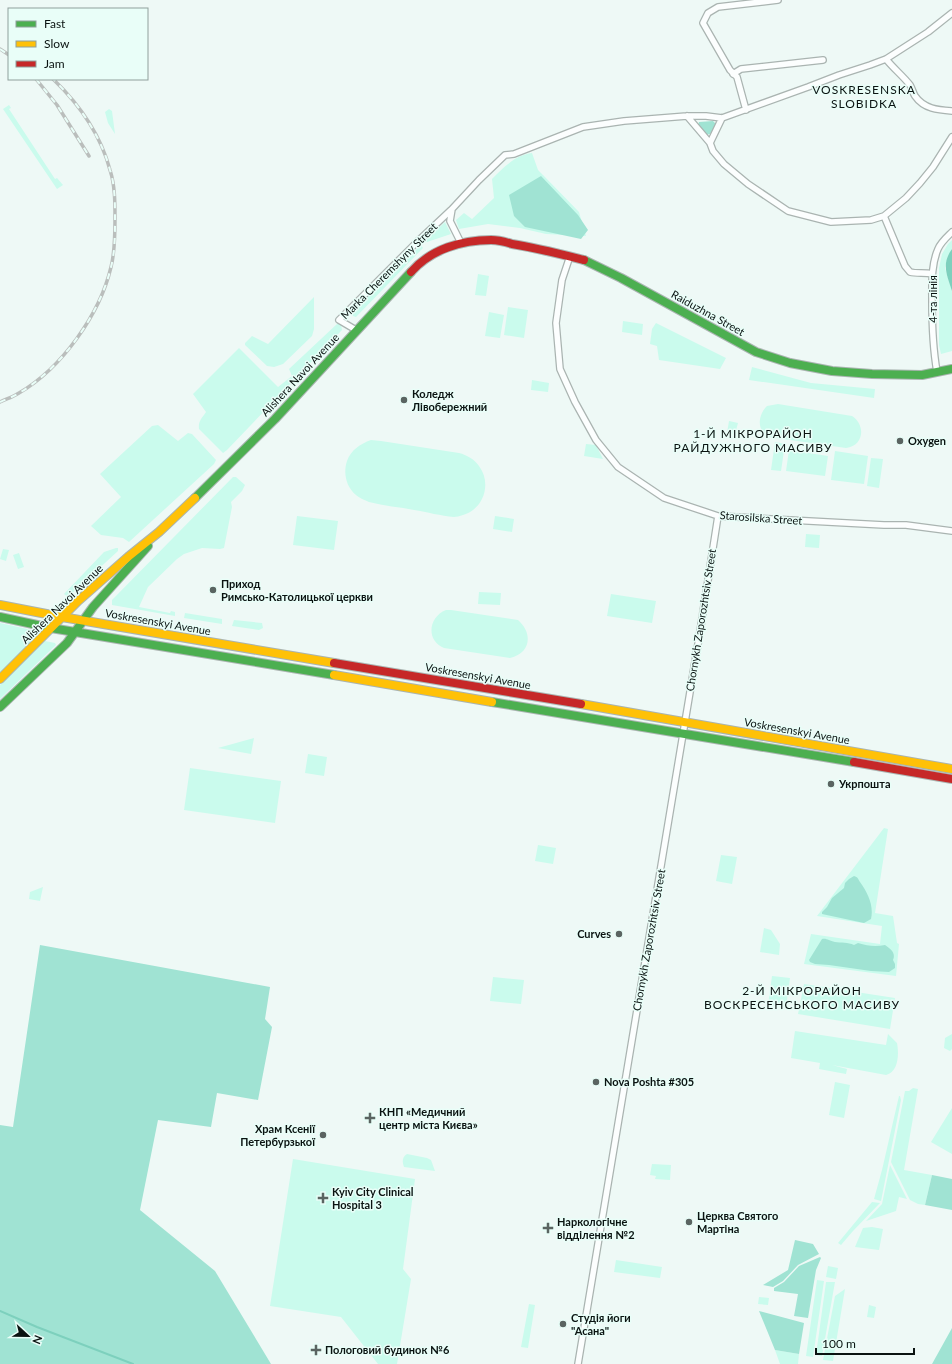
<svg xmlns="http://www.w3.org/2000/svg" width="952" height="1364" font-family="Lato,sans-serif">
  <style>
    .green { fill: #cafbed }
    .forest { fill: #a0e3d3 }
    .water { fill: #7dd0bd }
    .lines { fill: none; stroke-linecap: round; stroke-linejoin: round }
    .stream { stroke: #7dd0bd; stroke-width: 2 }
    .street-casing { stroke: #aab4b1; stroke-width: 8 }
    .fast-casing { stroke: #aab4b1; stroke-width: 10 }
    .slow-casing { stroke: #aab4b1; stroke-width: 10 }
    .jam-casing { stroke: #aab4b1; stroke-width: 10 }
    .street { stroke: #fcfefe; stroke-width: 5.5 }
    .fast { stroke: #4caf50; stroke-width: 8 }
    .slow { stroke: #ffc107; stroke-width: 8 }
    .jam { stroke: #c62828; stroke-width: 8 }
    .rail-casing { stroke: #babebc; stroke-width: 3.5 }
    .rail { stroke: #e9fef8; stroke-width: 2; stroke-dasharray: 6; stroke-linecap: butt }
    .poi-dot { fill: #5a6461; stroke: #e9fef8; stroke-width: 1.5 }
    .labels { text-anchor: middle; stroke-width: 3; stroke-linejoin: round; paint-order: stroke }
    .street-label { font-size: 11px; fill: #0a1311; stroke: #e9fef8 }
    .poi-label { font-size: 11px; font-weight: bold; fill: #0a1311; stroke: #e9fef8; text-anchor: start }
    .neighbourhood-label { font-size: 12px; letter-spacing: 1px; fill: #0a1311; stroke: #e9fef8 }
  </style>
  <rect width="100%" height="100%" fill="#eef9f6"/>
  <path class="green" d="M9,105L11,108L9,109L55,179L57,178L63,185L57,189L3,109Z
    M109,109L112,111L115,134L108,123L105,112Z
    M532,153L538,170L543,175L579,212L586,236L546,234L520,228L488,224L459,229L456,220L464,213L472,219L494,198L492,179C503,168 515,155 532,153Z
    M445,222L451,234L427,242L425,241Z
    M952,240V249L948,256L945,268L952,291V351L941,354L939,345V268L942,254L948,244Z
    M421,245L423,248L356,317L353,316L352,314L353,311Z
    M478,274L489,276L486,296L475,295Z
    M314,297V329L312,336L283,364L274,367L267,366L245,345V343L252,336L268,344Z
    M508,307L528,310L524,338L504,335Z
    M489,312L504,315L500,338L485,336Z
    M623,321L643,324L642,335L622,332Z
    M656,323L726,358L720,369L659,360L657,346L650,344L652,329Z
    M337,324H341L342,330L227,450L223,453L199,429C198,421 202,418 206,412L193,394L239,348L278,387L292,376L289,369Z
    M752,367L811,383L875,389L874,398L749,380Z
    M532,380L549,383L548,392L531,390Z
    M778,404L852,416C866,425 864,446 846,448L769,437C756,430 758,415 767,406Z
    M729,421L738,423L735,434L727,433Z
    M158,425L178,441L188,433L192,434L216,460L214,464L129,542L123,538L101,535L91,526L121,497L100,474L152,426Z
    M371,440L381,441L459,453C467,455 474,459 479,466C492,483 484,509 463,515C460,516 456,517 454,517C441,516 427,512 414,510C400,507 384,506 369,502C365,500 359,498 356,495C346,487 343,473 347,461C351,450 360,444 371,440Z
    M775,442L785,444L781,471L771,470Z
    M586,444L596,445L603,459L584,456Z
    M789,450L828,456L825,476L786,471Z
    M835,451L868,456L864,484L831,480Z
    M871,458L883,459L879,488L867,486Z
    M233,477H236L245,485L242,491L231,502L232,507L224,548L220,549L202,548L184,554L177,559L148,587L139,607L170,613L171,611L175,612V616L112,605V600Z
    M297,516L338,521L334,550L293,545Z
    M495,516L514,519L512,532L493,529Z
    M806,534L820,535L819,548L805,547Z
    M116,548H118V551L68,597L64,594L104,552Z
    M3,549L9,550L6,561L0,559Z
    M19,553L24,567L18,569L13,555Z
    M479,592L501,593L500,605L478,604Z
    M611,594L656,601L652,623L607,616Z
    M446,610H451L518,620C533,633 531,653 510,658L444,648C426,641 428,617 446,610Z
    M185,613L222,619V624L184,618Z
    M234,620L262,623L263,628L259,630L232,626Z
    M0,623L41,632L0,673Z
    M45,641L55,643L56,645L0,699V685Z
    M254,738L251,754L218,748Z
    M308,754L327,757L324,776L305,773Z
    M190,768L281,781L275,823L184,810Z
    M884,828L888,829L875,913L893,916L897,943L899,944L896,976L804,964L811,934L880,944L882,926L817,916Z
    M538,845L556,848L553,864L535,861Z
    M721,855L737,857L732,884L716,881Z
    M43,887L40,901L29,899L30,892Z
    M764,928L771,930L780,944L779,955L760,952Z
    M772,976L790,978L786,1007L768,1005Z
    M493,977L524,980L521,1004L490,1001Z
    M804,984L895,998L890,1029L798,1014Z
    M795,1031L886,1045L888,1034L897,1043C899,1053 899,1072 886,1075L832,1065L847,1069L846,1074L819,1069L820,1063L791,1058Z
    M952,1034V1049L950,1051L944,1048L945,1038Z
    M835,1082L850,1085L844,1118L829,1115Z
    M913,1088L918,1089L904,1170L932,1175L925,1205L918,1204L910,1200L891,1162L905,1091H909Z
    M899,1096H900L901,1100L881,1201L874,1199L882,1170Z
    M952,1108V1154L931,1142Z
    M407,1154L427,1158L431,1160L435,1171L404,1167C402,1162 402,1157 407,1154Z
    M293,1159L415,1179L403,1269L411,1279L397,1364H378L341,1317L270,1306Z
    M652,1164L671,1165L670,1180L655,1179L656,1176L650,1175Z
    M890,1165L907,1199L899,1197L896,1211L866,1221L882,1204Z
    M872,1202L880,1203L853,1231L841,1245L838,1243Z
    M872,1227L883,1229L879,1250L855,1247L863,1228Z
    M616,1260L662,1267L660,1278L614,1272Z
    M828,1266L838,1268L836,1279L826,1277Z
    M817,1280L824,1281L813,1357L806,1356Z
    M826,1282H835L822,1356L816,1355Z
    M845,1289L833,1361L823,1360L835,1296Z
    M759,1297L769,1298L768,1305L758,1304Z
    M529,1304L535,1305L528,1348L521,1347Z
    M869,1305L876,1307L874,1318L867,1317Z
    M775,1350L799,1354L798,1364H780Z"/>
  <path class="forest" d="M713,121L716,124L710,134L706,135L698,125L699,122Z
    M541,176L578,215L588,230L581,239L525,227L514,216L509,195Z
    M854,876C858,877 858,879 860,882C868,893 874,906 871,919L864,923L822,914V912L827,907L832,898L844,888L845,883L849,879Z
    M822,939C827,938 829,941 835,942C841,943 848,942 854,945L858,943C868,946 875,947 885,945C891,949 896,953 893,960L895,964V968L889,972L871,971L829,965L815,964L810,962L809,960Z
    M40,945L270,987L265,1019L272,1027L258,1100L217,1093L211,1127L158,1120L140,1210L215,1271L271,1364H0V1125L13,1127Z
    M932,1175L952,1179V1210L925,1205Z
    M795,1240L813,1244L819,1254L798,1265L783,1281L773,1287L763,1285L788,1270Z
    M820,1257L821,1258L816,1270L808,1318L794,1316L798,1294L774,1291V1288L784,1282L799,1266Z
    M759,1311L804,1323L799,1354L775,1350Z
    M952,1328V1364H932Z"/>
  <path class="water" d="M952,249V291C947,275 941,264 952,249Z"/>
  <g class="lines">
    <path class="stream" d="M0,1311L37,1327L133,1364"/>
    <g class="street-casing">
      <path id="street" d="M886,59C893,68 903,76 910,85C912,88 913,93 915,96C924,109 938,110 952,111
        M733,74L741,69L823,60
        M746,110L737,77L730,70L703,23L708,13L718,7L778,0
        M687,116L710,143L713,151L724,164L748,184L788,211L831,222L871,220L884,216L906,198L920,183L933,167L952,137
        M710,143L722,118
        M884,216L905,266L910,272C917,274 925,272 932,274
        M461,243L450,221L452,209L479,180L505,155L514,154L583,127L624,121L687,116H706L722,118L808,87L839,75L870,65L886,59L928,32L952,13
        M570,256L562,280L556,323L560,369L575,402L596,440L618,467L664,498L718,516L884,525H906L952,531
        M356,330L339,320L417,242L451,210
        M937,372C933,349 932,325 932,301C932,284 931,265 938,249C941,242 947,237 952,232
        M578,1364L699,638L718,516"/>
    </g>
    <g class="fast-casing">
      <path id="fast" d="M584,260L621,278L756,352L790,363L832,371L872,374L922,375L952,369
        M195,498L275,419L411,272
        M0,617L51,628L334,675
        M492,702L854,762
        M0,707L67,643L93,607L148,546"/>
    </g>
    <g class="slow-casing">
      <path id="slow" d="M0,605L62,617L334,663
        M334,675L492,702
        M0,679L78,601L128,557L159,532L195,498
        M581,704L952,769"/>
    </g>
    <g class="jam-casing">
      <path id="jam" d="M411,272C431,249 462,240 491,240C498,240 506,242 512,244C537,248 560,254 584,260
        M334,663L581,704
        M854,762L952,779"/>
    </g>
    <use href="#street" class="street"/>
    <use href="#fast" class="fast"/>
    <use href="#slow" class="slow"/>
    <use href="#jam" class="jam"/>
    <g class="rail-casing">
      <path id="rail" d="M0,49L9,55
        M36,79L57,105L89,156
        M0,402C6,399 13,397 19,393C62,368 100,314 111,267C115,252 115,234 115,218C115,203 115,185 110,170C101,136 79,104 53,79"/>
    </g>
    <use href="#rail" class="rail"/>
  </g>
  <g class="poi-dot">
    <circle cx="404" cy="400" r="4"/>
    <circle cx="900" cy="441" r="4"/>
    <circle cx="213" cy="590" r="4"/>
    <circle cx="831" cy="784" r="4"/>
    <circle cx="619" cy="934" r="4"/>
    <circle cx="596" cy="1082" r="4"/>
    <path d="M368 1112h4v4h4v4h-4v4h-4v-4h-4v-4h4z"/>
    <circle cx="323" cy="1135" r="4"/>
    <path d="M321 1192h4v4h4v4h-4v4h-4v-4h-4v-4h4z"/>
    <circle cx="689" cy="1222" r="4"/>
    <path d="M546 1222h4v4h4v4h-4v4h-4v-4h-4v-4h4z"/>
    <circle cx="563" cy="1324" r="4"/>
    <path d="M314 1344h4v4h4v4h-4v4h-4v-4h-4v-4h4z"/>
  </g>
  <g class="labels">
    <g class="street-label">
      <text transform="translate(389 271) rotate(-45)" y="4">Marka Cheremshyny Street</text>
      <text transform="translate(933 299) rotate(-90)" y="4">4-та лінія</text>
      <text transform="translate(708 313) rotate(29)" y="4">Raiduzhna Street</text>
      <text transform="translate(300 375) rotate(-47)" y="4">Alishera Navoi Avenue</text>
      <text transform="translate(761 518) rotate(4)" y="4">Starosilska Street</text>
      <text transform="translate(62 604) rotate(-44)" y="4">Alishera Navoi Avenue</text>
      <text transform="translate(701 620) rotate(-81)" y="4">Chornykh Zaporozhtsiv Street</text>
      <text transform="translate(158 622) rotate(10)" y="4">Voskresenskyi Avenue</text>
      <text transform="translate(478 676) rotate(10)" y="4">Voskresenskyi Avenue</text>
      <text transform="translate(797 731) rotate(10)" y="4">Voskresenskyi Avenue</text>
      <text transform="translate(649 940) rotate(-80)" y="4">Chornykh Zaporozhtsiv Street</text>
    </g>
    <g class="poi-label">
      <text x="412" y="398">Коледж<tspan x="412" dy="13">Лівобережний</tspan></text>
      <text x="908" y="445">Oxygen</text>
      <text x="221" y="588">Приход<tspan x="221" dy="13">Римсько-Католицької церкви</tspan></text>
      <text x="839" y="788">Укрпошта</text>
      <text x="611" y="938" text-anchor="end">Curves</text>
      <text x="604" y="1086">Nova Poshta #305</text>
      <text x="379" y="1116">КНП «Медичний<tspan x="379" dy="13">центр міста Києва»</tspan></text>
      <text x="315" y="1133" text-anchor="end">Храм Ксенії<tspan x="315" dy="13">Петербурзької</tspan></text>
      <text x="332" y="1196">Kyiv City Clinical<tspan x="332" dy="13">Hospital 3</tspan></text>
      <text x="697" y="1220">Церква Святого<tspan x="697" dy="13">Мартіна</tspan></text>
      <text x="557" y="1226">Наркологічне<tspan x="557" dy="13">відділення №2</tspan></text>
      <text x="571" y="1322">Студія йоги<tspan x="571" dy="13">"Асана"</tspan></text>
      <text x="325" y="1354">Пологовий будинок №6</text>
    </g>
    <g class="neighbourhood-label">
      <text x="864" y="94">VOSKRESENSKA<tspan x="864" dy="14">SLOBIDKA</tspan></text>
      <text x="753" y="438">1-Й МІКРОРАЙОН<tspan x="753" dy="14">РАЙДУЖНОГО МАСИВУ</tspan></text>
      <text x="802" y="995">2-Й МІКРОРАЙОН<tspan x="802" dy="14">ВОСКРЕСЕНСЬКОГО МАСИВУ</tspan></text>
    </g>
  </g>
  <rect x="8" y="8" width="140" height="72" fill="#e9fef8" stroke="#90a09c"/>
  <rect x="16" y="21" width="20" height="6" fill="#4caf50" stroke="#90a09c"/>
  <text x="44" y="28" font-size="12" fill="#0a1311">Fast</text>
  <rect x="16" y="41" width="20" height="6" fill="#ffc107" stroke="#90a09c"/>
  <text x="44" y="48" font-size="12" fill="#0a1311">Slow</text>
  <rect x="16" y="61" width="20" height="6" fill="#c62828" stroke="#90a09c"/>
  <text x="44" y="68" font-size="12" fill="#0a1311">Jam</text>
  <g transform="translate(28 1336) rotate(112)" stroke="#e9fef8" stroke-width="3" paint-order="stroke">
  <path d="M0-3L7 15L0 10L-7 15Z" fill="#0a1311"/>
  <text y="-6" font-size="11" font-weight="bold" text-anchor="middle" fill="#0a1311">N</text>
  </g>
  <path d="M816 1348v6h98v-6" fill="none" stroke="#0a1311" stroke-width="2"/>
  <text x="822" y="1348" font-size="12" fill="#0a1311" stroke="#e9fef8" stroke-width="3" paint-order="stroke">100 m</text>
</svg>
